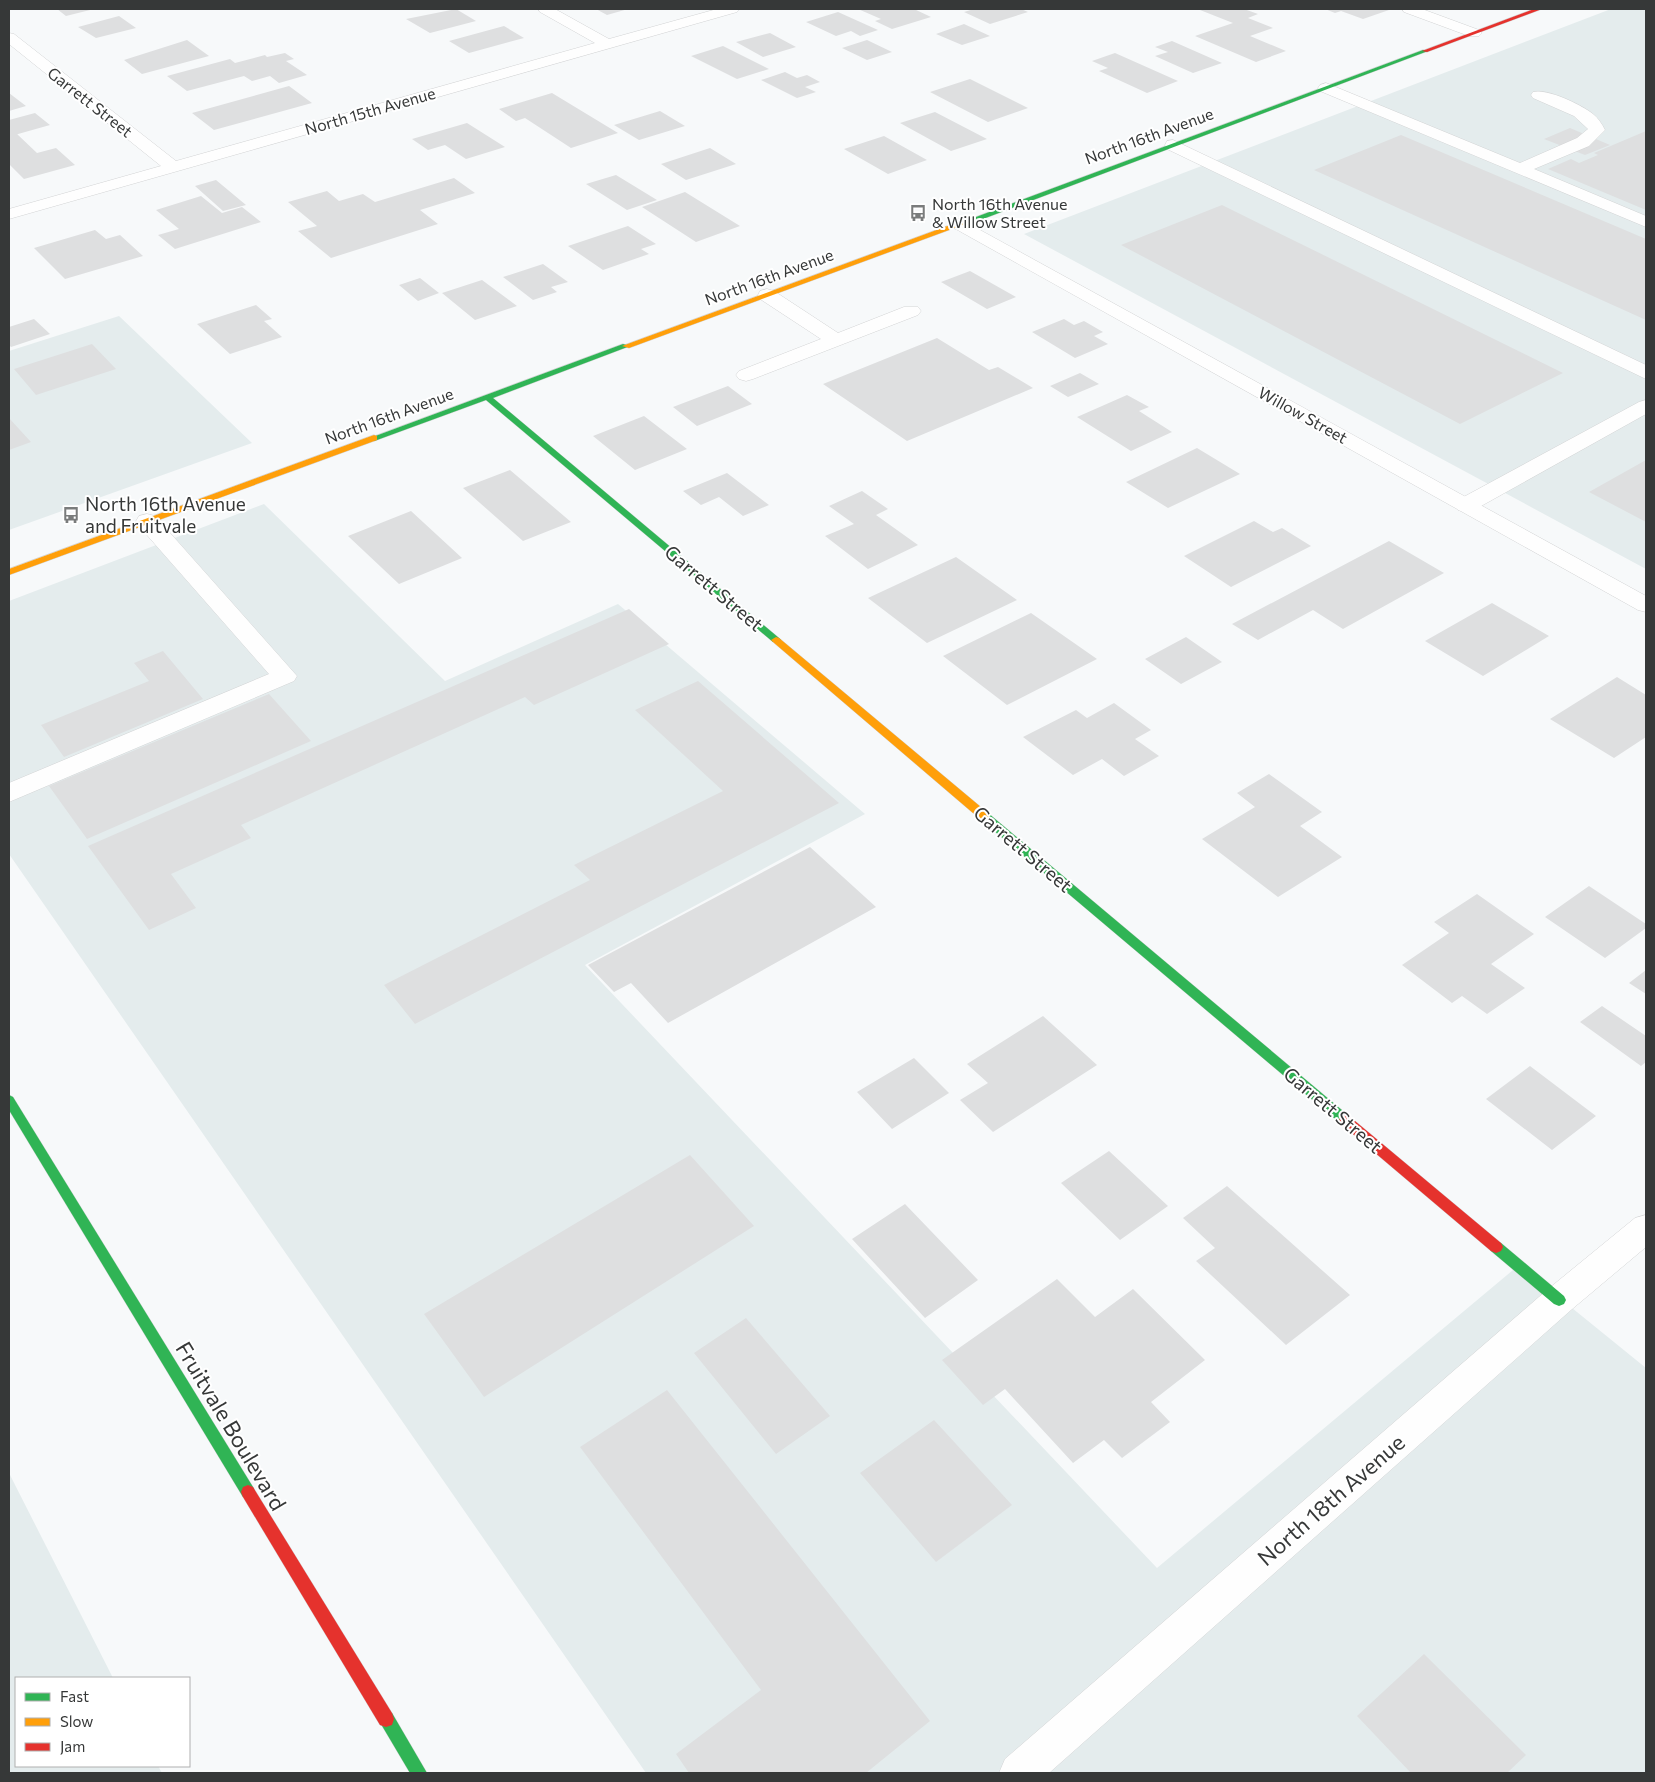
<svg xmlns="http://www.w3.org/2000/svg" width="1655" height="1782" font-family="Commissioner,sans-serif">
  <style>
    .built { fill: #e4eced }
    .building { fill: #dedfe0 }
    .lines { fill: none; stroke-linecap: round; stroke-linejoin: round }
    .lane-casing { stroke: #d3d4d5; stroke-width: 1 }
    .street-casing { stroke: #d3d4d5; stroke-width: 1 }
    .fast-casing { stroke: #d3d4d5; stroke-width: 1 }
    .slow-casing { stroke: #d3d4d5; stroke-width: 1 }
    .jam-casing { stroke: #d3d4d5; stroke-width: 1 }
    .lane { fill: #fefefe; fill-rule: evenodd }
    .street { fill: #fefefe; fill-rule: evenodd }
    .fast { fill: #30b455; fill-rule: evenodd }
    .slow { fill: #ff9f0a; fill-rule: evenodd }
    .jam { fill: #e5322d; fill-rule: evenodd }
    .labels { text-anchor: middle; stroke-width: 4; stroke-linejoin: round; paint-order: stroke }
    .far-street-label { font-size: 16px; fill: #363838; stroke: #fff }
    .far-poi-label { font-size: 16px; fill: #363838; stroke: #fff; text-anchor: start }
    .poi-label { font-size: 19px; fill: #363838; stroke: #fff; text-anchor: start }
    .street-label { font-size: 19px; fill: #363838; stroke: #fff }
    .near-street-label { font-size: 22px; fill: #363838; stroke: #fff }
  </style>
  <rect width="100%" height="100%" fill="#f7f9fa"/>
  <path class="built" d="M1611,9H1646V569L1024,234Z
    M119,316L252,443L9,530V351Z
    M264,504L445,681L618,604L865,814L585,965L1157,1568L1519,1265L1646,1368V1773H646L9,854V601Z
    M9,1473L113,1678H16V1766H158L162,1773H9Z"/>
  <path class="building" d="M57,9H94L66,16Z
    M456,9L476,21L430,33L406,19Z
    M596,9H628L607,15Z
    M858,9H914L931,17L892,29L875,21L881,19Z
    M974,9H1021L1028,12L990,24L964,12Z
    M1244,9L1258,14L1248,18L1273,28L1250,36L1286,51L1256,62L1195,36L1233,23L1200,10Z
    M1325,9H1385L1389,10L1363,19L1341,11L1335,13Z
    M838,12L878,30L860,36L851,31L836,36L806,22Z
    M119,16L136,28L96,38L78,27Z
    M964,24L990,36L962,45L936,34Z
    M504,26L524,38L469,53L449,41Z
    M770,33L796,47L763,57L736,42Z
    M187,40L209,56L142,74L124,60Z
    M867,40L892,52L867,60L842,48Z
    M1172,41L1222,63L1193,73L1155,56L1168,52L1155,47Z
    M723,46L769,69L737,79L691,56Z
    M285,53L294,59L286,61L307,75L279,83L270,76L252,81L244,76L187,91L167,76L230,59L235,63L265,55L267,57Z
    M1115,53L1178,81L1147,93L1099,71L1108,68L1092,61Z
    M785,72L797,78L807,75L820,82L805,87L816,92L797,98L761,80Z
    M970,79L1028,108L988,122L930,92Z
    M289,86L312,103L214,130L192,113Z
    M9,93L26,106L9,111Z
    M552,93L618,133L571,148L525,118L516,121L499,109Z
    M660,111L685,126L639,140L614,125Z
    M935,112L987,139L951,151L900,123Z
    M35,113L50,125L11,136L17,134L37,153L56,148L75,165L24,179L9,164V120Z
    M467,123L505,147L466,159L445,145L428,150L412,139Z
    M1570,128L1610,145L1585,155L1544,139Z
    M1646,131V210L1548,169L1571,159L1579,163L1598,155L1594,153Z
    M1401,135L1646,239V320L1314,170Z
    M884,136L927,160L888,174L844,149Z
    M710,148L736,164L686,180L661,164Z
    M616,175L657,200L627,210L586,184Z
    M454,178L475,193L420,210L438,224L331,258L298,231L317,226L288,202L327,191L339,201L363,194L375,202Z
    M216,180L246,205L223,211L195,186Z
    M685,192L740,226L696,242L642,207Z
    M201,196L222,213L242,207L261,222L175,249L158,235L179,229L156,210Z
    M1222,205L1563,373L1460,424L1121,245Z
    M628,226L656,244L641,249L649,254L603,270L568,246Z
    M95,230L106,239L120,235L143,256L65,279L34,248Z
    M543,264L568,282L551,287L557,292L533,300L503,277Z
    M970,271L1016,297L987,309L941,282Z
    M420,278L439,293L418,301L399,285Z
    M482,280L517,306L475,320L442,293Z
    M256,305L272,319L264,321L282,337L230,354L197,324Z
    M34,319L50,334L11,347L9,345V327Z
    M1064,319L1074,325L1084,321L1103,332L1094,336L1108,344L1075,358L1032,332Z
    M937,338L989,370L998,367L1033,388L907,441L823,384Z
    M92,344L116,369L36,395L14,369Z
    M1080,373L1099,384L1068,397L1050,386Z
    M728,386L752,404L697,426L673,407Z
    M1127,395L1149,407L1139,411L1172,432L1131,451L1077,417Z
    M644,416L687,449L635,470L593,436Z
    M9,418L31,442L9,450Z
    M1197,448L1240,474L1168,508L1126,482Z
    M1646,460V522L1589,492Z
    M510,470L571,522L523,541L463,488Z
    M727,473L769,505L743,516L719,497L701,505L683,491Z
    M862,491L888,509L876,515L918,545L868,569L825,536L854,524L829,506Z
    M411,511L462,558L399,584L348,536Z
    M1254,521L1273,532L1282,528L1311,546L1231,587L1184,556Z
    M1389,541L1444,573L1343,629L1313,610L1258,640L1232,624Z
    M956,557L1017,600L927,643L868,598Z
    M1492,603L1549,636L1483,676L1425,641Z
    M629,609L669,644L534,705L525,697L241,825L251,838L171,874L196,908L149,930L88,846Z
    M1031,613L1097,659L1007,705L943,656Z
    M1186,637L1222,662L1181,684L1145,659Z
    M163,651L203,699L64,757L41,725L149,681L134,663Z
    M1617,677L1646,695V737L1614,758L1550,719Z
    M698,681L839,803L415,1024L384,985L590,880L574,865L723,791L635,710Z
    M269,694L311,741L87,839L49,786Z
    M1114,703L1151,730L1135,739L1159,756L1124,776L1102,759L1073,775L1023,737L1076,710L1087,718Z
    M1269,774L1322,812L1300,826L1342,857L1278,897L1202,839L1255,807L1237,793Z
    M810,847L876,907L668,1023L631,983L614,992L588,965Z
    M1589,886L1646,924V928L1605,958L1545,917Z
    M1477,894L1534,934L1491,964L1525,988L1487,1014L1462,996L1452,1003L1402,965L1449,933L1434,922Z
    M1646,970V994L1629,983Z
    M1602,1006L1646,1036V1062L1641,1066L1580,1022Z
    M1043,1016L1097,1065L993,1132L960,1100L988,1083L967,1064Z
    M914,1058L949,1093L892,1129L857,1092Z
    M1530,1066L1596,1116L1552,1150L1486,1099Z
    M1109,1151L1168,1206L1120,1240L1061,1183Z
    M690,1155L754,1226L484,1397L424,1314Z
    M1227,1186L1350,1295L1286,1345L1196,1261L1215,1248L1183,1218Z
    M905,1204L978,1280L925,1318L852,1239Z
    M1057,1279L1095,1317L1133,1289L1205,1360L1151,1402L1170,1422L1122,1458L1104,1440L1073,1463L1005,1389L983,1405L942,1360Z
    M746,1318L830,1416L776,1454L694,1353Z
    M667,1390L930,1721L866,1773H689L676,1754L761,1690L580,1447Z
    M934,1420L1012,1505L936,1562L860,1473Z
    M1424,1654L1526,1755L1507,1773H1411L1357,1716Z"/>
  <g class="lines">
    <g class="lane-casing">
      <path id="lane" d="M1326,83L1520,163L1577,138L1588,129L1574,116L1533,98L1531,95L1533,92C1547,88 1582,105 1593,114C1598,118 1602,124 1605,130L1589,146L1534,169L1646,216V227L1320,91L1318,88L1320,85Z
        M1173,140L1646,365V379L1167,149L1165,145L1167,141Z
        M767,289L774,291L838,333L904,307H918L921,311L918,315L753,379L746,381L739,379L736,375L739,371L821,339L760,299L758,295L760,291Z
        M1646,400V414L1474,510L1466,512L1458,510L1455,505L1458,500L1639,402Z
        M147,514L155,516L297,676L294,681L9,802V783L269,674L139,526L136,521L139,516Z"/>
    </g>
    <g class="street-casing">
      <path id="street" d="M538,9H555L609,39L717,9H739L737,12L9,219V209L161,166L9,44V33L14,34L176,161L595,43L540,12Z
        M1402,9H1422L1479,30L1482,33L1479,36H1469L1404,12Z
        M960,219L1646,596V612L1638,610L954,228L951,224L954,220Z
        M1646,1215V1247L1571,1310L1049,1773H999L1005,1759L1547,1290L1635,1218Z"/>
    </g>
    <g class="fast-casing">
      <path id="fast" d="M1423,50L1428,51L967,225L960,223Z
        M623,344L630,346L493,398L779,638L781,640L779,642H773L486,400L377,440L374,441L370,438Z
        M984,812L988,813L1349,1116L1351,1120L1349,1124L1345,1125L1341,1124L980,819L979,816L980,813Z
        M9,1095L13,1097L253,1487L255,1492L253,1497L248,1499L243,1497L9,1110Z
        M1496,1241L1501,1243L1564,1296L1566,1300L1564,1304L1559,1306L1554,1304L1491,1251L1489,1247L1491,1243Z
        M386,1711L392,1713L427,1773H410L378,1719L380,1713Z"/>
    </g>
    <g class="slow-casing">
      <path id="slow" d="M961,221L968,223L629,348L622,346Z
        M374,435L377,436V440L9,575V569Z
        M776,637L779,638L988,813L989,816L988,819H980L773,642L771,640Z"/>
    </g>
    <g class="jam-casing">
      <path id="jam" d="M1534,9H1542L1427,52L1422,51Z
        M1345,1115L1349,1116L1501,1243L1503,1247L1501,1251L1496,1253L1491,1251L1341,1124L1339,1120L1341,1116Z
        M248,1485L253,1487L392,1713L394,1719L392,1725L386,1727L380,1725L243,1497L241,1492L243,1487Z"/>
    </g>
    <use href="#lane" class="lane"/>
    <use href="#street" class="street"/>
    <use href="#fast" class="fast"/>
    <use href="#slow" class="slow"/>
    <use href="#jam" class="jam"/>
  </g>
  <defs>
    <g id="bus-bare" transform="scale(1.35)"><path d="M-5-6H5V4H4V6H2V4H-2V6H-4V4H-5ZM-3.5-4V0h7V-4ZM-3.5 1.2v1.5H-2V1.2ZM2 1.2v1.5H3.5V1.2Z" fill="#7a7c7c" stroke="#fff" stroke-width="2.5" paint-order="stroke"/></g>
  </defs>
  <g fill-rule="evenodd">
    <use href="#bus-bare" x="918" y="213"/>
    <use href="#bus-bare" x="71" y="515"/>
  </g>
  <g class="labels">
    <g class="far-street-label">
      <text transform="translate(90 102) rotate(38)" y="6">Garrett Street</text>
      <text transform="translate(370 111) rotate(-16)" y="6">North 15th Avenue</text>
      <text transform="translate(1149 136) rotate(-20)" y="6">North 16th Avenue</text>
      <text transform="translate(769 277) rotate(-20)" y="6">North 16th Avenue</text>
      <text transform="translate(1303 415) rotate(29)" y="6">Willow Street</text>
      <text transform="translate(389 416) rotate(-20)" y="6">North 16th Avenue</text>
    </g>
    <g class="far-poi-label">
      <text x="932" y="210">North 16th Avenue<tspan x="932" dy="18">&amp; Willow Street</tspan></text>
    </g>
    <g class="poi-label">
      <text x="85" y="511">North 16th Avenue<tspan x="85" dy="22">and Fruitvale</tspan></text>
    </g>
    <g class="street-label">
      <text transform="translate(714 588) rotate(40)" y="7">Garrett Street</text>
      <text transform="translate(1023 849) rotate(40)" y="7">Garrett Street</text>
      <text transform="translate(1333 1110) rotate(40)" y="7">Garrett Street</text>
    </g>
    <g class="near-street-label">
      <text transform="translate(231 1426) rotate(59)" y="8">Fruitvale Boulevard</text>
      <text transform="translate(1331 1500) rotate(-41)" y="8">North 18th Avenue</text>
    </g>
  </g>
  <rect width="1655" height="1782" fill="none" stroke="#363838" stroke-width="20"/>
  <rect x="15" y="1677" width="175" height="90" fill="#ffffff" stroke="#afafaf"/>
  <rect x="25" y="1693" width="25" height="8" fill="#30b455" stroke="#afafaf"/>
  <text x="60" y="1702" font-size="15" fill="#363838">Fast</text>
  <rect x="25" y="1718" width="25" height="8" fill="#ff9f0a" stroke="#afafaf"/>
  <text x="60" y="1727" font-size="15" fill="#363838">Slow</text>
  <rect x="25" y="1743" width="25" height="8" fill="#e5322d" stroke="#afafaf"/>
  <text x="60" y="1752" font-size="15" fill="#363838">Jam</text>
</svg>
